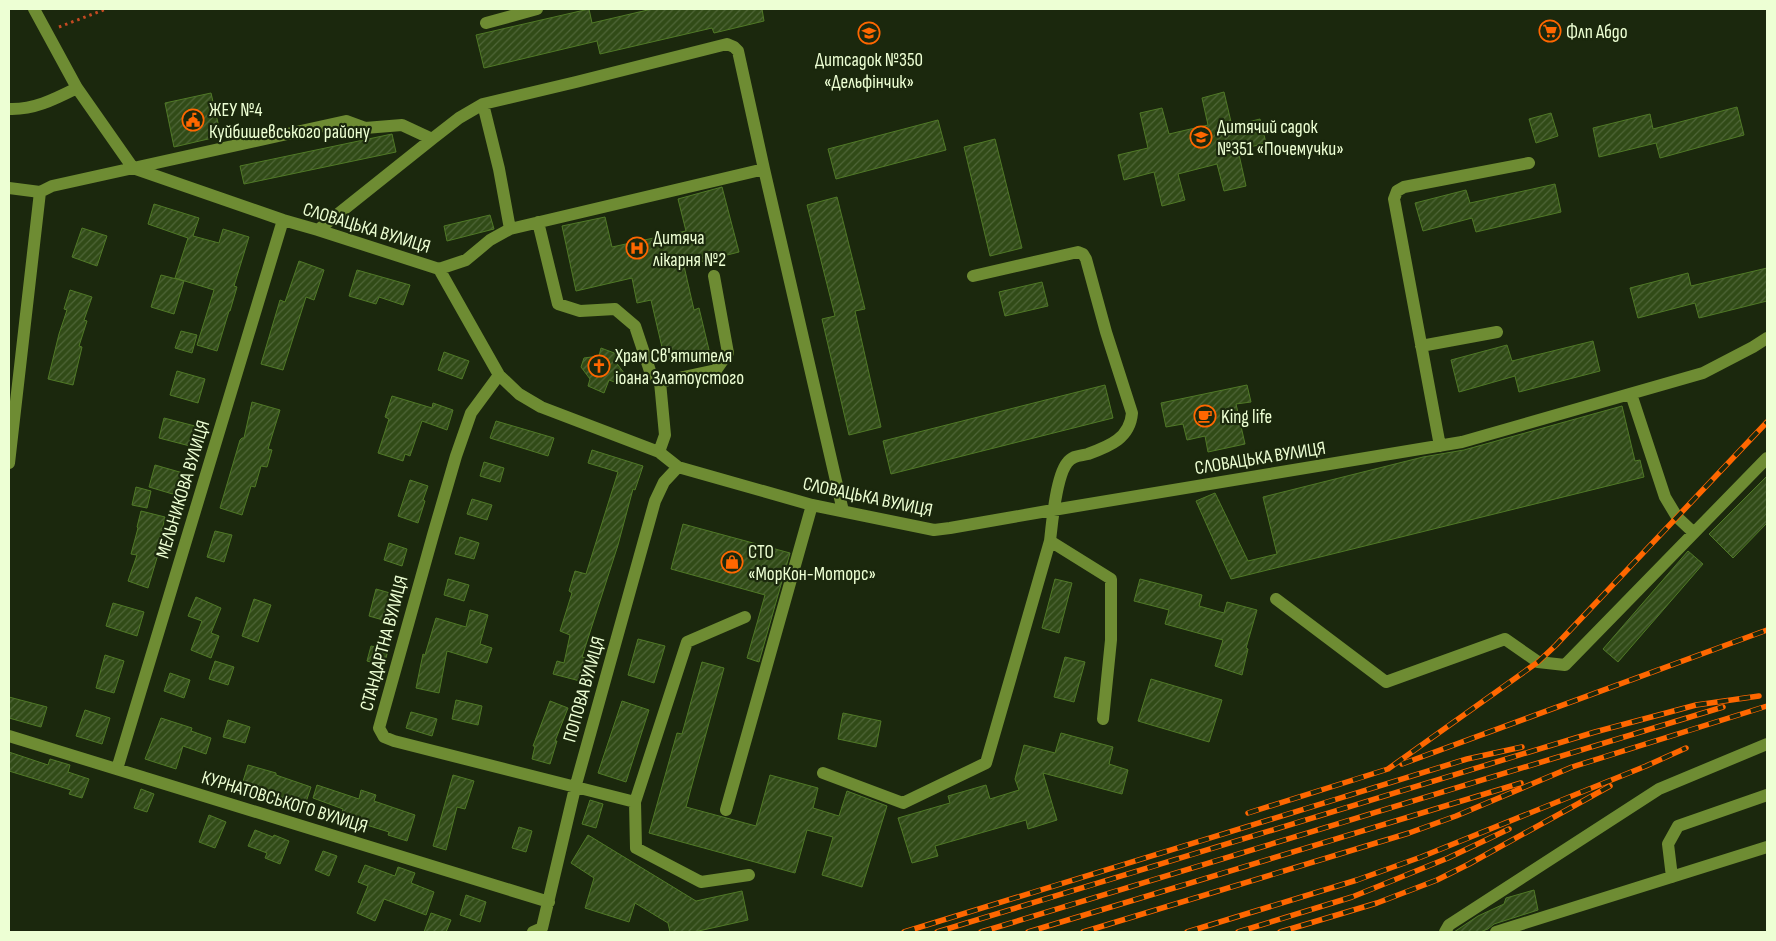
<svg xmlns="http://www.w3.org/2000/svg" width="1776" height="941" font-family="'Sofia Sans Condensed',sans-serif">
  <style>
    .building { fill: url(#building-hatch); stroke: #507927 }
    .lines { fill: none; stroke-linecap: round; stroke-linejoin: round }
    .path { stroke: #c54a22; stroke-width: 3; stroke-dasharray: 2.5 4; stroke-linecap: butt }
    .minor { stroke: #6e8c33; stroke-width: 12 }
    .rail-casing { stroke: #ff6700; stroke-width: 5.5 }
    .rail { stroke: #1b280d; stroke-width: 4; stroke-dasharray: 11; stroke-linecap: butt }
    .labels { text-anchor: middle; stroke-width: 4.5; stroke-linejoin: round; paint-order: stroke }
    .poi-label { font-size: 19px; fill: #edffd4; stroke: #1b280d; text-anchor: start }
    .street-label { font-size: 19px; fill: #edffd4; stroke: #1b280d }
  </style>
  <defs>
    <pattern id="building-hatch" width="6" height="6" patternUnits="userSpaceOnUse" patternTransform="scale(1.25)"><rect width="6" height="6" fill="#314b17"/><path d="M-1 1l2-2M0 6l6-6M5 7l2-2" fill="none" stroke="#4f6638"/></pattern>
  </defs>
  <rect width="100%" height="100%" fill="#1b280d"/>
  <path class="building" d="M589,9L592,23L652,9H762L764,21L714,33L712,28L600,54L597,41L484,68L476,35Z
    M1224,92L1232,126L1260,119L1266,143L1238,150L1246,186L1224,191L1217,164L1178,174L1185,200L1162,206L1154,172L1124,180L1118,155L1148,148L1140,113L1162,108L1169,134L1208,125L1202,98Z
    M211,93L221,136L174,147L165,103Z
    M1737,107L1744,135L1660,158L1656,143L1599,157L1593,128L1650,114L1653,129Z
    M1551,113L1558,136L1536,143L1529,119Z
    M938,120L946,150L836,179L828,149Z
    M392,134L396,152L244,184L240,166Z
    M995,139L1022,248L990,256L964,147Z
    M1555,184L1561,212L1476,232L1472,218L1423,231L1415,203L1466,190L1470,203Z
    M722,187L739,252L684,266L694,310L699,308L709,350L665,360L651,300L637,303L632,278L576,291L562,226L605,217L612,247L686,231L678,199Z
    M837,197L865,309L855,311L881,427L849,435L822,319L835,316L807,205Z
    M154,204L199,218L193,236L219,243L223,229L249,237L234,286L237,287L230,311H229L217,351L197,345L214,290L175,278L188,238L148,224Z
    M490,215L494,229L447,241L444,226Z
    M82,228L107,236L97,266L72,257Z
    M299,261L324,270L314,300L306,297L283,370L261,364L280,300L285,302Z
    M1767,268V301L1699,318L1695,303L1638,318L1630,288L1688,273L1691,286Z
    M357,270L410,285L403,305L379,297L376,304L349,296Z
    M161,275L184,281L174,314L151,307Z
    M1042,282L1048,306L1005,316L999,292Z
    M70,290L92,297L84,320L87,321L79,346L82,347L73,385L48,379L59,334L67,310L64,309Z
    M181,331L197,335L192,353L175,348Z
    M1593,341L1600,371L1519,392L1515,376L1459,392L1451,360L1507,345L1512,361Z
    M601,348L617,354L615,361L624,373L620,384L609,380L604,393L588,386L590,379L581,367L584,358L599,356Z
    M444,352L469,361L462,379L438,370Z
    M177,371L205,379L198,403L170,395Z
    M1105,385L1113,418L891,474L883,441Z
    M1247,385L1251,402L1236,404L1245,444L1208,452L1205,436L1187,440L1183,424L1166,427L1161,403Z
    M392,396L432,408L433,403L453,410L447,430L422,421L410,456L405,454L403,461L378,453L389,419L385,417Z
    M252,402L280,410L268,449L272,450L267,467L261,466L255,487L251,486L242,515L220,508L240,440L242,438H244Z
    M1622,406L1635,461L1640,460L1644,477L1231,579L1196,501L1215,493L1248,561L1277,554L1263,497L1423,457L1464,450Z
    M164,418L195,426L190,446L159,438Z
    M496,421L554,438L548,456L490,438Z
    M592,450L643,466L635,490L633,489L618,545L582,657L586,658L580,681L553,674L557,661L564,663L570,635L560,631L572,593L569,591L575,571L586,574L618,472L588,463Z
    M484,462L504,468L500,482L480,476Z
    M155,465L183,473L176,495L149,487Z
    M1767,476V523L1733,558L1709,534Z
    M410,480L428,486L423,500L425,501L418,523L398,516Z
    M136,487L151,491L147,508L132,505Z
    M472,499L492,505L487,520L467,514Z
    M141,511L165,517L160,540L162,541L148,588L128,581L137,555L131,554L138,528L137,527Z
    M683,524L790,553L759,662L747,658L765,595L671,569Z
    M215,531L232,535L224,562L207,557Z
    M460,537L479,543L474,559L455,554Z
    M389,543L407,549L402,566L384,560Z
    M1688,551L1703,564L1618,662L1603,649Z
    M448,579L469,585L464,601L444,595Z
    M1055,579L1072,583L1059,633L1042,628Z
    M1140,579L1202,595L1199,606L1224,613L1227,602L1257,610L1246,648L1248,649L1242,675L1215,666L1223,640L1165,624L1169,610L1134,601Z
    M376,589L397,595L390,622L369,616Z
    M196,597L221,608L211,633L219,636L211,658L191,650L202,621L188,616Z
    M254,599L271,605L258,642L242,636Z
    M113,603L144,612L137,636L106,626Z
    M470,610L488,615L480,644L492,648L487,663L447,651L439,693L416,688L423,654L425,655L436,618L466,627Z
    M638,639L665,646L654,683L628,675Z
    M371,646L388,650L384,666L367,661Z
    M105,655L124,661L114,693L96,688Z
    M1065,657L1085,662L1074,702L1054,697Z
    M215,661L234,667L228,685L209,679Z
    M702,662L724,668L686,807L756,826L770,775L818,788L813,808L839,816L847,791L887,806L862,887L822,875L833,837L807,830L795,873L649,833L677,733L682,734Z
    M170,673L190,680L184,698L164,691Z
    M1151,679L1222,700L1209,742L1138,721Z
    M9,697L47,707L41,727L9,718Z
    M456,700L482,706L478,725L452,719Z
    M550,701L568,708L555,741H557L550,764L532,759L535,746H533Z
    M622,701L649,710L626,782L598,773Z
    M85,710L110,718L102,744L76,736Z
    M411,712L437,719L432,736L406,728Z
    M843,713L881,721L876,747L838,739Z
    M161,718L192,728L191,731L211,738L206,754L183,746L176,769L145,759Z
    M228,720L250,727L245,743L223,737Z
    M1061,733L1113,747L1109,764L1128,770L1122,794L1043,773L1057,820L1028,829L1026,820L935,846L938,856L912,863L898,818L950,803L948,796L986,785L990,799L1019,790L1015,779L1024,745L1055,753Z
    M9,752L48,765L50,759L70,765L68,772L89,779L82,798L69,794L71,790L9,771Z
    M248,765L276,773V775L311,787L304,808L289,803L290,801L241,788Z
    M453,775L474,781L465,809L457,807L446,850L433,846Z
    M317,785L359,799L361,790L376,795L374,801L415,815L407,841L388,835L389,832L341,817L343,809L313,798Z
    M141,789L154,794L147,812L134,808Z
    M590,800L603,804L596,828L582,824Z
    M209,815L226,822L215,848L199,842Z
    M519,827L532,831L526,852L512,848Z
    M255,830L273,837L274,835L289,841L280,864L265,858L267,853L248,846Z
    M588,835L696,901L742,891L748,920L694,932H670L668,923L635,903L629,922L585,908L594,878L571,863Z
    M323,851L337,856L329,876L315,870Z
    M365,865L395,876L398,867L415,873L411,883L434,892L426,915L384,899L375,921L357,913L368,886L358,882Z
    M1534,890L1538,910L1494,924L1488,929L1480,932H1454L1478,916L1504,904L1506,898Z
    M466,895L486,902L480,922L460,915Z
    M431,913L451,920L446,932H424Z"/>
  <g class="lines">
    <path class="path" d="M59,27L106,9"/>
    <path class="minor" d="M34,9L77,88L133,168
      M486,23L537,9
      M483,104L576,82L727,44L734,47L738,51L764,169L843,511
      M9,109C34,110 55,99 77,88
      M133,168L283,220L318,230L439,269L499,375L519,394L541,407L659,452L678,467L812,505L934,530L950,528L1053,510L1462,442L1703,373L1753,347L1767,338
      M9,188L40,192
      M538,222L558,304L580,311L615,309L635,326L650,371L660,382
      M318,230L432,139
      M439,269L466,260L490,240L510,229L764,169
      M1421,346L1497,332
      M499,375L471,413L456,456L433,535L379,728L384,737L394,741L635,802L687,642L745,617
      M1631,394L1665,497L1677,517L1694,533
      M1440,446L1394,199L1397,191L1404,187L1529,163
      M659,452L665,435L660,382L716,370L728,353L714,276
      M9,463L40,192L52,186L346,121L365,128L402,125L432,139L459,118L483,104L499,169L510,229
      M1050,541L1111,579V640L1103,719
      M1276,599L1386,682L1505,639L1538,662L1565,665L1767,458
      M9,736L549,902
      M117,769L283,220
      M823,773L903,803L986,763L1050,541C1052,523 1056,477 1067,463C1073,455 1080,456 1088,454C1110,446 1130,438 1132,413L1106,332L1086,259L1083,254L1078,252L973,276
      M635,802L636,848L701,882L749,875
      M726,810L812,505
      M1672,877L1668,844L1678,826L1767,795
      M533,932L542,928L575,788L655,501L664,482L678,467
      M1445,932L1449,925L1659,789L1767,744
      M1496,932L1767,847"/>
    <g class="rail-casing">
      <path id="rail" d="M1402,764L1767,630
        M1248,813L1388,769L1538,662L1556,645L1767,422
        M904,932L1467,759L1522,747
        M937,932L1595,732L1696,705L1759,696
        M981,932L1723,707
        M1028,932L1521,783
        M1083,932L1409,833L1456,816L1572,767L1767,706
        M1187,932L1357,880L1421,857L1646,766L1686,748
        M1238,932L1352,897L1448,858L1509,829
        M1280,932L1377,903L1437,880L1469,864L1610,786"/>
    </g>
    <use href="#rail" class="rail"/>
  </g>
  <defs>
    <g id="supermarket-ring" transform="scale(1.125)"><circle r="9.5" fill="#1b280d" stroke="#ff6700" stroke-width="1.5"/><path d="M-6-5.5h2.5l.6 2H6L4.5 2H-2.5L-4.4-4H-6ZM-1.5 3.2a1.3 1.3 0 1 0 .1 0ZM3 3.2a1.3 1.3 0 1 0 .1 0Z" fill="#ff6700"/></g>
    <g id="school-ring" transform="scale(1.125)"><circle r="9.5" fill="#1b280d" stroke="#ff6700" stroke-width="1.5"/><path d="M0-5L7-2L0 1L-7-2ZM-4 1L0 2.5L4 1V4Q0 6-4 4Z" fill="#ff6700"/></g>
    <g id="civic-ring" transform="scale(1.125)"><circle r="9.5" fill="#1b280d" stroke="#ff6700" stroke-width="1.5"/><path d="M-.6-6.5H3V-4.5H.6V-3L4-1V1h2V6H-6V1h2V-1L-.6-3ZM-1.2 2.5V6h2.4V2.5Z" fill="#ff6700"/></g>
    <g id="hospital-ring" transform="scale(1.125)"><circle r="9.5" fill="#1b280d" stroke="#ff6700" stroke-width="1.5"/><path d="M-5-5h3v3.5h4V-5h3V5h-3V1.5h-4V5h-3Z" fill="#ff6700"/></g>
    <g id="church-ring" transform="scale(1.125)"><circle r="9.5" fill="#1b280d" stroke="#ff6700" stroke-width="1.5"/><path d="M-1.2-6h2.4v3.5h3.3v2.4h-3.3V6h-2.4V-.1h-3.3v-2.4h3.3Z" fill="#ff6700"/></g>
    <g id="cafe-ring" transform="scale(1.125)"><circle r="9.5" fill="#1b280d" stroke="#ff6700" stroke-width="1.5"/><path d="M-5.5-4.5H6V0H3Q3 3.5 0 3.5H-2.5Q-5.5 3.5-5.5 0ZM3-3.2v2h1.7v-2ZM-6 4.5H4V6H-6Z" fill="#ff6700"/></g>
    <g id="shop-ring" transform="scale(1.125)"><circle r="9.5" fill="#1b280d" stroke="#ff6700" stroke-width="1.5"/><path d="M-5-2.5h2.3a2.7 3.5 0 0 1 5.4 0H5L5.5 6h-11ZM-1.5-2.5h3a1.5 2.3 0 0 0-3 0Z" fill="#ff6700"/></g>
  </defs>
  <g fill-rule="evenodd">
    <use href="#supermarket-ring" x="1550" y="31"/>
    <use href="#school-ring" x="869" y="33"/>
    <use href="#civic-ring" x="193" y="120"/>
    <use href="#school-ring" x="1201" y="137"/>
    <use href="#hospital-ring" x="637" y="248"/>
    <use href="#church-ring" x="599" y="366"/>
    <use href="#cafe-ring" x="1205" y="416"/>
    <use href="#shop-ring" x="732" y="562"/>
  </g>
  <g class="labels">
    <g class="poi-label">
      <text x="1566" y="38">Флп Абдо</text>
      <text x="869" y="66" text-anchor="middle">Дитсадок №350<tspan x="869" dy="22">«Дельфінчик»</tspan></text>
      <text x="209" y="116">ЖЕУ №4<tspan x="209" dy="22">Куйбишевського району</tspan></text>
      <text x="1217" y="133">Дитячий садок<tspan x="1217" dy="22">№351 «Почемучки»</tspan></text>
      <text x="653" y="244">Дитяча<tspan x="653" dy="22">лікарня №2</tspan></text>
      <text x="615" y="362">Храм Св'ятителя<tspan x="615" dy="22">іоана Златоустого</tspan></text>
      <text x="1221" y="423">King life</text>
      <text x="748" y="558">СТО<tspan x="748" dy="22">«МорКон-Моторс»</tspan></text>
    </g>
    <g class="street-label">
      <text transform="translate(367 227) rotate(17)" y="7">СЛОВАЦЬКА ВУЛИЦЯ</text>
      <text transform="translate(1260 457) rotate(-9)" y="7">СЛОВАЦЬКА ВУЛИЦЯ</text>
      <text transform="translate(182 489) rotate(-73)" y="7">МЕЛЬНИКОВА ВУЛИЦЯ</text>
      <text transform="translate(868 496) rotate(12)" y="7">СЛОВАЦЬКА ВУЛИЦЯ</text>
      <text transform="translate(383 643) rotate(-75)" y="7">СТАНДАРТНА ВУЛИЦЯ</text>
      <text transform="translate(583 689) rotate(-74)" y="7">ПОПОВА ВУЛИЦЯ</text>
      <text transform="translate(285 801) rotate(17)" y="7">КУРНАТОВСЬКОГО ВУЛИЦЯ</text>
    </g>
  </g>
  <rect width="1776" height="941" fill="none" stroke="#edffd4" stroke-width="20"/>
</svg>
